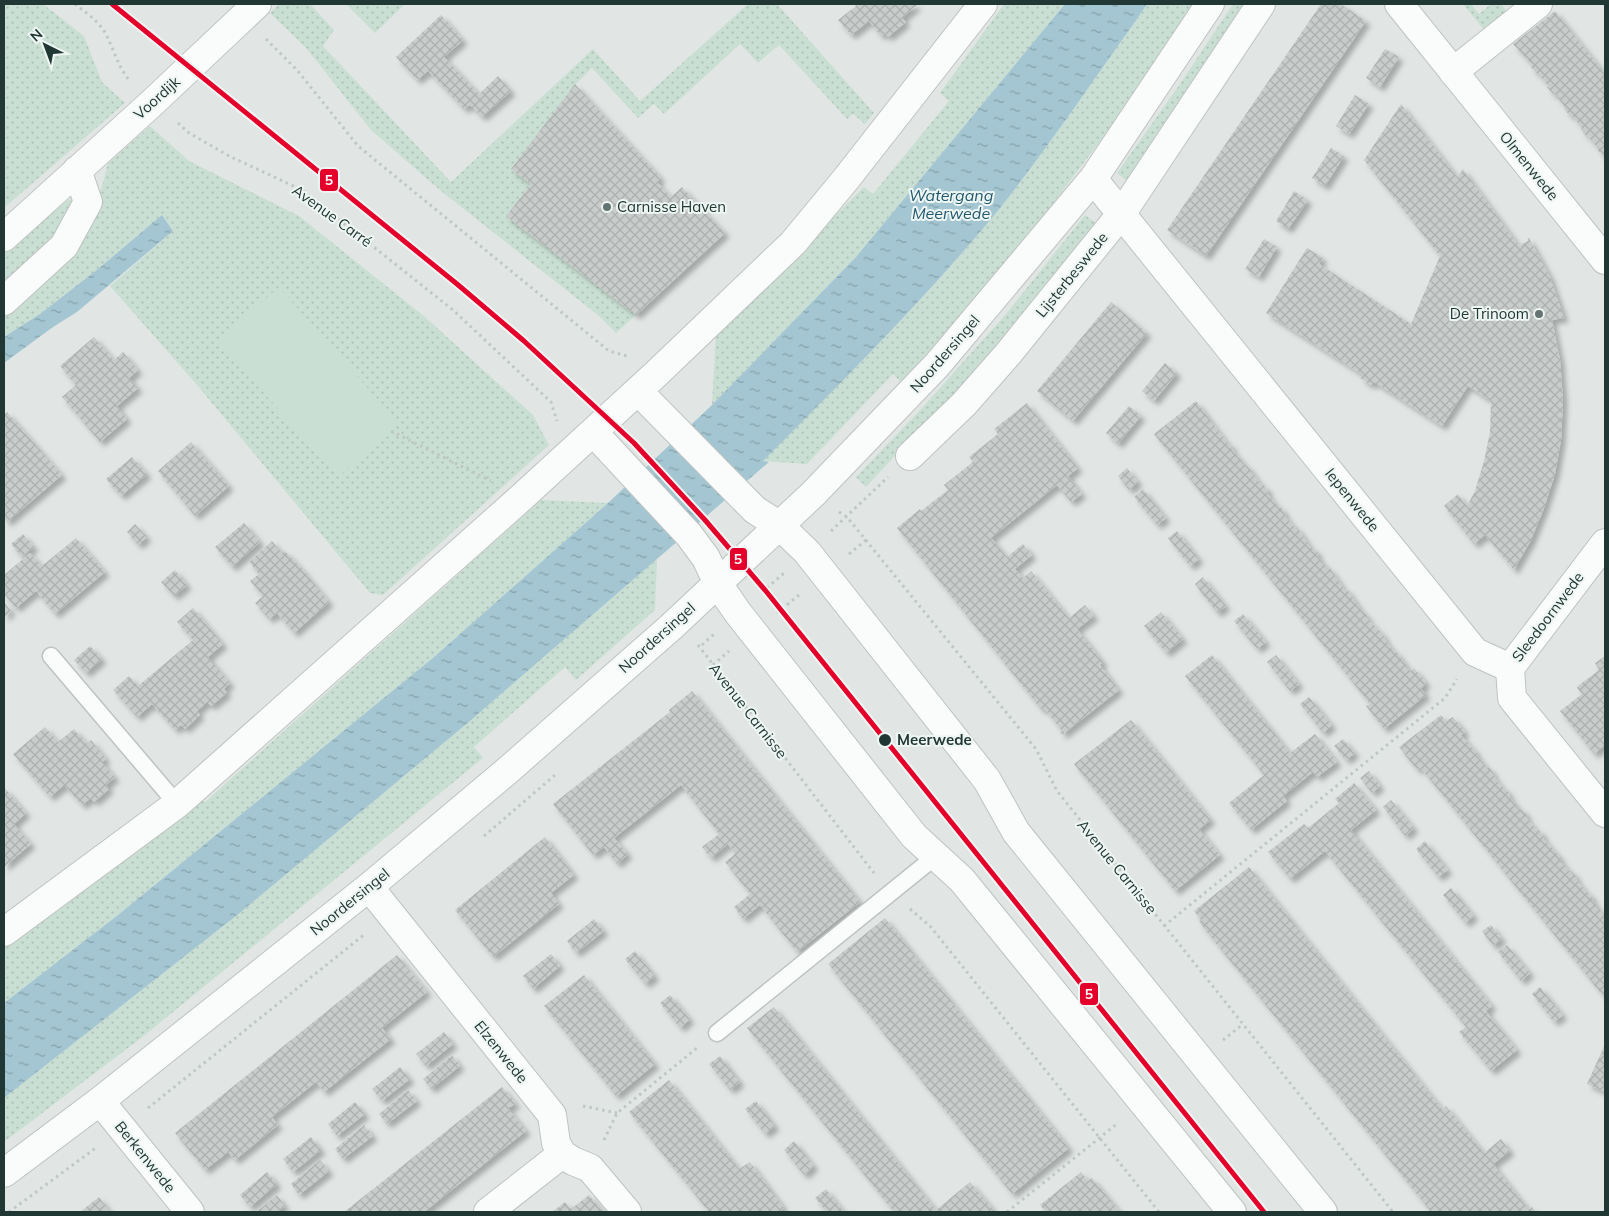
<svg xmlns="http://www.w3.org/2000/svg" width="1609" height="1216" font-family="Mulish,sans-serif">
  <style>
    .grass { fill: url(#grass-dots) }
    .pitch { fill: #cadfd3 }
    .water { fill: url(#water-ripples) }
    .building { fill: url(#building-cross-hatch); filter: url(#shadow) }
    .lines { fill: none; stroke-linecap: round; stroke-linejoin: round }
    .lane-casing { stroke: #bec3c1; stroke-width: 19 }
    .street-casing { stroke: #bec3c1; stroke-width: 30 }
    .path { stroke: #bfc7c6; stroke-width: 3; stroke-dasharray: 2.5 4; stroke-linecap: butt }
    .lane { stroke: #fafbfb; stroke-width: 16 }
    .street { stroke: #fafbfb; stroke-width: 28 }
    .tram-1-casing { stroke: #eef6f3; stroke-width: 9 }
    .tram-1 { stroke: #e4002b; stroke-width: 5 }
    .poi-dot { fill: #647472; stroke: #eef6f3; stroke-width: 2 }
    .stop-dot { fill: #213734; stroke: #eef6f3; stroke-width: 2 }
    .labels { text-anchor: middle; stroke-width: 4; stroke-linejoin: round; paint-order: stroke }
    .street-label { font-size: 15px; fill: #213734; stroke: #eef6f3 }
    .poi-label { font-size: 15px; fill: #213734; stroke: #eef6f3; text-anchor: start }
    .stop-label { font-size: 15px; font-weight: bold; fill: #213734; stroke: #eef6f3; text-anchor: start }
    .water-label { font-size: 16px; font-style: italic; fill: #20586e; stroke: #eef6f3 }
    .line-badge { stroke: #eef6f3; stroke-width: 2 }
    .badge-label { font-size: 14px; text-anchor: middle; font-weight: bold; fill: #fff }
  </style>
  <defs>
    <pattern id="grass-dots" width="8" height="8" patternUnits="userSpaceOnUse" patternTransform="scale(1.25)"><rect width="8" height="8" fill="#cadfd3"/><path d="M2 2h.1M6 6h.1" fill="none" stroke="#adc0b6" stroke-width="1.8" stroke-linecap="round"/></pattern>
    <pattern id="water-ripples" width="26" height="14" patternUnits="userSpaceOnUse" patternTransform="scale(1.25)"><rect width="26" height="14" fill="#a3c6d2"/><path d="M2 4q2-2 4 0t4 0M15 11q2-2 4 0t4 0" fill="none" stroke="#84a2ab"/></pattern>
    <pattern id="building-cross-hatch" width="8" height="8" patternUnits="userSpaceOnUse" patternTransform="scale(1.25)"><rect width="8" height="8" fill="#c8cdcb"/><path d="M0 0l8 8M0 8l8-8" fill="none" stroke="#acb1af"/></pattern>
    <filter id="shadow"><feDropShadow dx="4.5" dy="4.5" stdDeviation="2.5" flood-color="#0004"/></filter>
  </defs>
  <rect width="100%" height="100%" fill="#e1e6e4"/>
  <path class="grass" d="M4,4H43L84,36L102,82L125,103L4,208Z
    M279,4H310L334,30L323,46L451,182L593,49L640,101L748,4H777L874,113L865,124L853,114L847,119L779,45L758,63L740,44L664,114L654,104L638,118L592,68L575,85L511,169L531,184L506,216L636,315L616,333L599,316L441,191L371,130L307,49L270,13Z
    M346,4H405L375,33Z
    M1004,4H1065L856,257L712,405L716,332L864,187L873,194L949,101L940,93Z
    M1147,4H1194L1123,111L1045,214L975,302L902,383L893,374L807,464L763,461C839,384 917,308 987,224C1040,160 1086,90 1135,22Z
    M1233,4H1249L1128,182L1117,173L1180,84Z
    M1463,4H1471L1479,14L1491,4H1501L1508,13L1485,31Z
    M150,126L189,161L299,216L425,317L533,415L549,445L383,595L370,593L197,385L110,286L173,231L162,215L98,269L40,314L4,337V310L75,248L93,222L108,163Z
    M69,199L72,201L67,221L60,235L4,288V253Z
    M1085,215L1096,223L992,352L866,487L856,477L923,407L1006,314Z
    M541,500L608,503L434,657L118,915L4,1003V943L198,795L205,802Z
    M657,559L655,610L576,680L565,667L474,747L483,758L145,1035L4,1142V1098L236,916L470,721Z"/>
  <path class="pitch" d="M279,287L399,424L338,477L218,341Z"/>
  <path class="water" d="M1065,4H1147L1135,22C1086,90 1040,160 987,224C917,307 840,384 763,461L769,462L470,721L236,916L4,1098V1003L118,915L434,657L608,503L712,405L856,257Z
    M162,215L173,231L77,312L53,327L4,363V337L40,314L98,269Z"/>
  <path class="building" d="M854,4H916L917,5L902,18L906,22L888,37L885,33L881,36L869,21L851,35L838,20L856,6Z
    M1321,4H1341L1366,21L1206,256L1167,230Z
    M1555,11L1605,74V157L1597,150L1599,149L1587,135L1586,136L1581,129L1582,128L1571,114L1569,115L1564,108L1565,107L1554,93L1553,94L1547,87H1549L1538,73H1536L1531,67L1532,65L1513,44Z
    M441,15L463,40L444,57L479,94L498,76L511,91L482,117L470,105L464,109L428,71L417,80L396,57Z
    M1385,49L1399,57L1380,87L1366,78Z
    M575,84L661,178L657,182L671,197L682,187L725,233L636,315L506,216L531,184L511,169Z
    M1355,95L1369,104L1349,134L1336,126Z
    M1401,104L1457,177L1463,169L1519,246L1529,240L1527,239L1529,238L1550,277L1564,318L1552,320L1560,360L1563,400L1561,440L1555,474L1544,508L1531,540L1514,570L1485,535L1474,544L1444,506L1458,494L1467,506L1475,491L1484,461L1490,432L1491,401L1468,386L1442,426L1374,382L1371,385L1360,378L1363,375L1266,313L1307,248L1323,258L1319,264L1411,324L1440,256L1364,160Z
    M1331,148L1344,156L1325,186L1312,178Z
    M1294,191L1308,200L1288,229L1276,221Z
    M1264,239L1277,247L1259,277L1245,269Z
    M1111,302L1147,333L1073,421L1037,391Z
    M94,337L114,360L123,352L138,370L129,378L138,388L117,406L127,419L100,442L62,397L76,385L60,366Z
    M1165,363L1177,373L1154,401L1142,391Z
    M1196,401L1229,445L1230,444L1233,446L1231,448L1246,466L1247,465L1262,486L1264,485L1269,492L1267,493L1279,508L1280,506L1285,513L1284,514L1295,528L1297,527L1311,548H1313L1319,554L1317,556L1329,570L1330,568L1344,589H1347L1361,610L1368,616L1367,618L1385,637L1384,638L1394,652L1396,651L1410,671L1414,668L1426,683L1421,689L1426,695L1384,729L1366,706L1370,704L1154,434Z
    M1027,403L1078,468L1068,476L1082,494L1071,502L1057,485L991,538L1007,557L1023,544L1032,555L1015,569L1023,578L1031,571L1069,618L1085,605L1094,616L1077,629L1103,662L1100,665L1119,690L1062,735L1060,733L1062,731L1044,708L1042,710L1040,708L897,528L920,509L921,511L948,490L944,485L973,462L969,457L998,434L994,429Z
    M1129,406L1141,416L1118,444L1106,433Z
    M7,412L62,475L7,522L4,518V415Z
    M191,442L229,486L195,516L158,471Z
    M132,457L147,474L121,496L106,479Z
    M1127,468L1138,482L1129,490L1118,476Z
    M1143,489L1166,518L1157,525L1134,497Z
    M244,523L260,542L232,567L215,547Z
    M135,524L147,537L138,545L127,532Z
    M1177,531L1199,559L1190,566L1168,538Z
    M23,534L34,547L22,557L11,544Z
    M76,538L105,572L55,614L36,591L16,608L4,594V575L30,553L42,566Z
    M272,541L282,553L285,551L302,569L329,602L294,633L277,613L269,619L255,603L263,596L250,581L259,574L249,562Z
    M175,570L187,585L174,596L161,582Z
    M1203,577L1226,606L1217,613L1195,584Z
    M4,602L11,611L4,617Z
    M193,608L223,644L208,657L230,683L224,689L227,693L211,706L207,702L197,711L200,715L185,729L181,725L175,730L152,704L137,717L113,690L129,676L138,686L193,640L177,622Z
    M1161,612L1183,639L1166,653L1144,626Z
    M1243,614L1266,642L1257,649L1234,621Z
    M90,646L102,659L86,673L74,660Z
    M1212,655L1290,753L1315,734L1337,762L1317,777L1313,772L1283,796L1287,801L1251,830L1229,803L1264,775L1185,676Z
    M1276,655L1299,684L1290,691L1267,662Z
    M1605,656V745L1594,754L1560,711L1582,694L1577,688L1578,686L1599,670L1595,663Z
    M692,691L860,902L797,952L760,905L743,919L734,907L750,894L725,862L735,854L728,844L711,858L702,847L719,834L681,785L614,838L628,854L617,864L604,847L593,855L553,804L670,712L669,710Z
    M1309,697L1332,725L1323,733L1300,704Z
    M1441,715L1446,721L1453,717L1465,732L1461,735L1477,753L1476,754L1487,768L1489,767L1494,774L1493,775L1504,789L1505,788L1510,795L1509,796L1520,810L1522,809L1527,815L1526,817L1537,831L1538,829L1544,836L1543,838L1560,857L1559,858L1570,872L1571,871L1577,877L1576,879L1587,893L1588,892L1593,898L1592,900L1603,914L1605,912V994L1603,996L1420,767L1417,770L1399,747Z
    M1131,720L1211,820L1199,829L1220,855L1175,891L1074,764Z
    M45,727L58,742L74,729L87,744L91,740L106,759L102,762L115,777L106,785L109,789L94,802L91,798L82,805L64,785L50,797L13,754Z
    M1343,739L1355,753L1346,760L1334,746Z
    M1369,771L1380,786L1372,793L1360,778Z
    M1354,783L1376,810L1351,830L1492,1006L1486,1011L1517,1050L1491,1071L1459,1032L1466,1027L1325,851L1290,879L1268,852L1304,824L1308,828L1339,803L1335,799Z
    M4,787L26,813L14,824L31,844L4,867Z
    M1391,800L1414,828L1405,836L1383,807Z
    M545,837L574,875L551,893L559,904L493,957L455,910Z
    M1425,841L1448,870L1438,877L1416,849Z
    M1249,867L1442,1109L1446,1106L1484,1153L1501,1139L1510,1151L1493,1164L1529,1210L1532,1207L1536,1212H1431L1199,922L1201,920L1194,911Z
    M1451,888L1474,916L1465,923L1443,895Z
    M885,918L1069,1148L1012,1194L828,964Z
    M594,919L604,931L576,953L567,941Z
    M1491,925L1502,939L1493,946L1482,931Z
    M1507,945L1530,973L1521,981L1498,952Z
    M635,951L655,976L645,984L625,959Z
    M551,954L560,966L533,989L523,976Z
    M397,955L427,992L382,1028L391,1039L324,1092L316,1082L272,1117L278,1125L235,1160L228,1152L205,1170L175,1133Z
    M584,975L655,1064L616,1096L544,1006Z
    M1540,987L1563,1015L1554,1022L1532,994Z
    M670,995L690,1019L680,1028L660,1003Z
    M774,1007L936,1210L970,1182L993,1209L989,1212H894L747,1028Z
    M444,1032L453,1044L426,1066L416,1054Z
    M1605,1044V1092L1587,1084Z
    M452,1055L460,1066L431,1089L423,1079Z
    M720,1056L740,1082L730,1090L709,1064Z
    M400,1067L410,1079L382,1101L372,1089Z
    M669,1080L739,1169L750,1162L784,1208L779,1212H709L629,1112Z
    M502,1087L516,1104L508,1108L526,1131L503,1149L424,1212H344Z
    M408,1090L417,1101L387,1124L379,1114Z
    M756,1101L775,1126L765,1134L745,1109Z
    M355,1102L365,1114L337,1136L328,1124Z
    M364,1125L373,1136L343,1159L335,1149Z
    M311,1137L321,1150L293,1172L283,1159Z
    M794,1141L814,1166L804,1175L784,1150Z
    M320,1160L329,1171L299,1195L291,1184Z
    M267,1172L277,1184L250,1207L240,1195Z
    M1081,1172L1088,1181L1092,1178L1120,1212H1046L1040,1205Z
    M826,1189L836,1202L844,1212H827L815,1198Z
    M277,1195L285,1206L277,1212H256Z
    M589,1195L603,1212H552L565,1202L571,1209Z
    M99,1197L110,1212H80Z"/>
  <g class="lines">
    <g class="lane-casing">
      <path id="lane" d="M51,656L177,804
        M717,1033L936,856"/>
    </g>
    <g class="street-casing">
      <path id="street" d="M1399,4L1605,260
        M1453,72L1538,4
        M1093,179L1475,652L1510,668
        M4,237L152,103L257,4
        M4,301L64,246L88,202L77,170
        M638,391L755,510L780,526L807,552L987,780L1016,832L1323,1212
        M594,433L689,535L706,558L718,584L738,613L914,836L962,880L1232,1212
        M910,456L964,404L1008,354L1122,213L1261,4
        M1510,668L1512,698L1605,813
        M1510,668L1605,543
        M369,887L552,1115L556,1143L562,1154L573,1161L590,1168L627,1212
        M4,932L177,804L522,497L656,374L793,243L846,179L983,4
        M100,1101L190,1212
        M4,1173L100,1101L369,887L507,771L671,627L813,494L937,365L1093,179L1210,4
        M488,1212L562,1154"/>
    </g>
    <path class="path" d="M75,4C85,12 97,20 104,31C114,48 117,66 130,81
      M266,39L297,70L358,146L609,351L627,356
      M178,123L189,133L229,156L302,190L453,310L551,402L557,421
      M391,431L491,481
      M839,512L847,517L1036,749L1057,791L1393,1212
      M831,531L888,477
      M849,554L866,540
      M762,592L784,573
      M777,613L799,595
      M698,645L874,873
      M702,645L714,634
      M713,665L729,651
      M484,836L555,775
      M910,909L930,926L1159,1212
      M1164,926L1445,698L1457,679
      M1223,1040L1242,1025
      M583,1106L617,1113
      M148,1108L365,934
      M604,1140L617,1113L697,1048
      M9,1212L97,1147
      M1007,1212L1118,1123"/>
    <use href="#lane" class="lane"/>
    <use href="#street" class="street"/>
    <g class="tram-1-casing">
      <path id="tram-1" d="M112,4L457,284L524,341L634,443L705,520L765,590L1264,1212"/>
    </g>
    <use href="#tram-1" class="tram-1"/>
  </g>
  <g class="poi-dot">
    <circle cx="607" cy="207" r="5"/>
    <circle cx="1539" cy="314" r="5"/>
  </g>
  <circle class="stop-dot" cx="885" cy="740" r="7"/>
  <g class="labels">
    <g class="street-label">
      <text transform="translate(157 98) rotate(-42)" y="5">Voordijk</text>
      <text transform="translate(1529 166) rotate(51)" y="5">Olmenwede</text>
      <text transform="translate(332 216) rotate(36)" y="5">Avenue Carré</text>
      <text transform="translate(1072 275) rotate(-51)" y="5">Lijsterbeswede</text>
      <text transform="translate(945 354) rotate(-49)" y="5">Noordersingel</text>
      <text transform="translate(1352 500) rotate(51)" y="5">Iepenwede</text>
      <text transform="translate(1548 617) rotate(-53)" y="5">Sleedoornwede</text>
      <text transform="translate(657 638) rotate(-42)" y="5">Noordersingel</text>
      <text transform="translate(748 711) rotate(52)" y="5">Avenue Carnisse</text>
      <text transform="translate(1117 867) rotate(51)" y="5">Avenue Carnisse</text>
      <text transform="translate(350 902) rotate(-39)" y="5">Noordersingel</text>
      <text transform="translate(501 1052) rotate(51)" y="5">Elzenwede</text>
      <text transform="translate(145 1157) rotate(51)" y="5">Berkenwede</text>
    </g>
    <g class="poi-label">
      <text x="617" y="212">Carnisse Haven</text>
      <text x="1529" y="319" text-anchor="end">De Trinoom</text>
    </g>
    <g class="stop-label">
      <text x="897" y="745">Meerwede</text>
    </g>
    <g class="water-label">
      <text x="951" y="201">Watergang<tspan x="951" dy="18">Meerwede</tspan></text>
    </g>
  </g>
  <g class="line-badge">
    <rect x="319" y="168" width="20" height="24" rx="5" fill="#e4002b"/>
    <rect x="729" y="547" width="19" height="24" rx="5" fill="#e4002b"/>
    <rect x="1079" y="982" width="20" height="24" rx="5" fill="#e4002b"/>
  </g>
  <g class="badge-label">
    <text x="329" y="185">5</text>
    <text x="738" y="564">5</text>
    <text x="1089" y="999">5</text>
  </g>
  <rect width="1609" height="1216" fill="none" stroke="#213734" stroke-width="10"/>
  <g transform="translate(45 45) rotate(318)" stroke="#eef6f3" stroke-width="4" paint-order="stroke">
  <path d="M0-4L9 19L0 12L-9 19Z" fill="#213734"/>
  <text y="-8" font-size="14" font-weight="bold" text-anchor="middle" fill="#213734">N</text>
  </g>
</svg>
